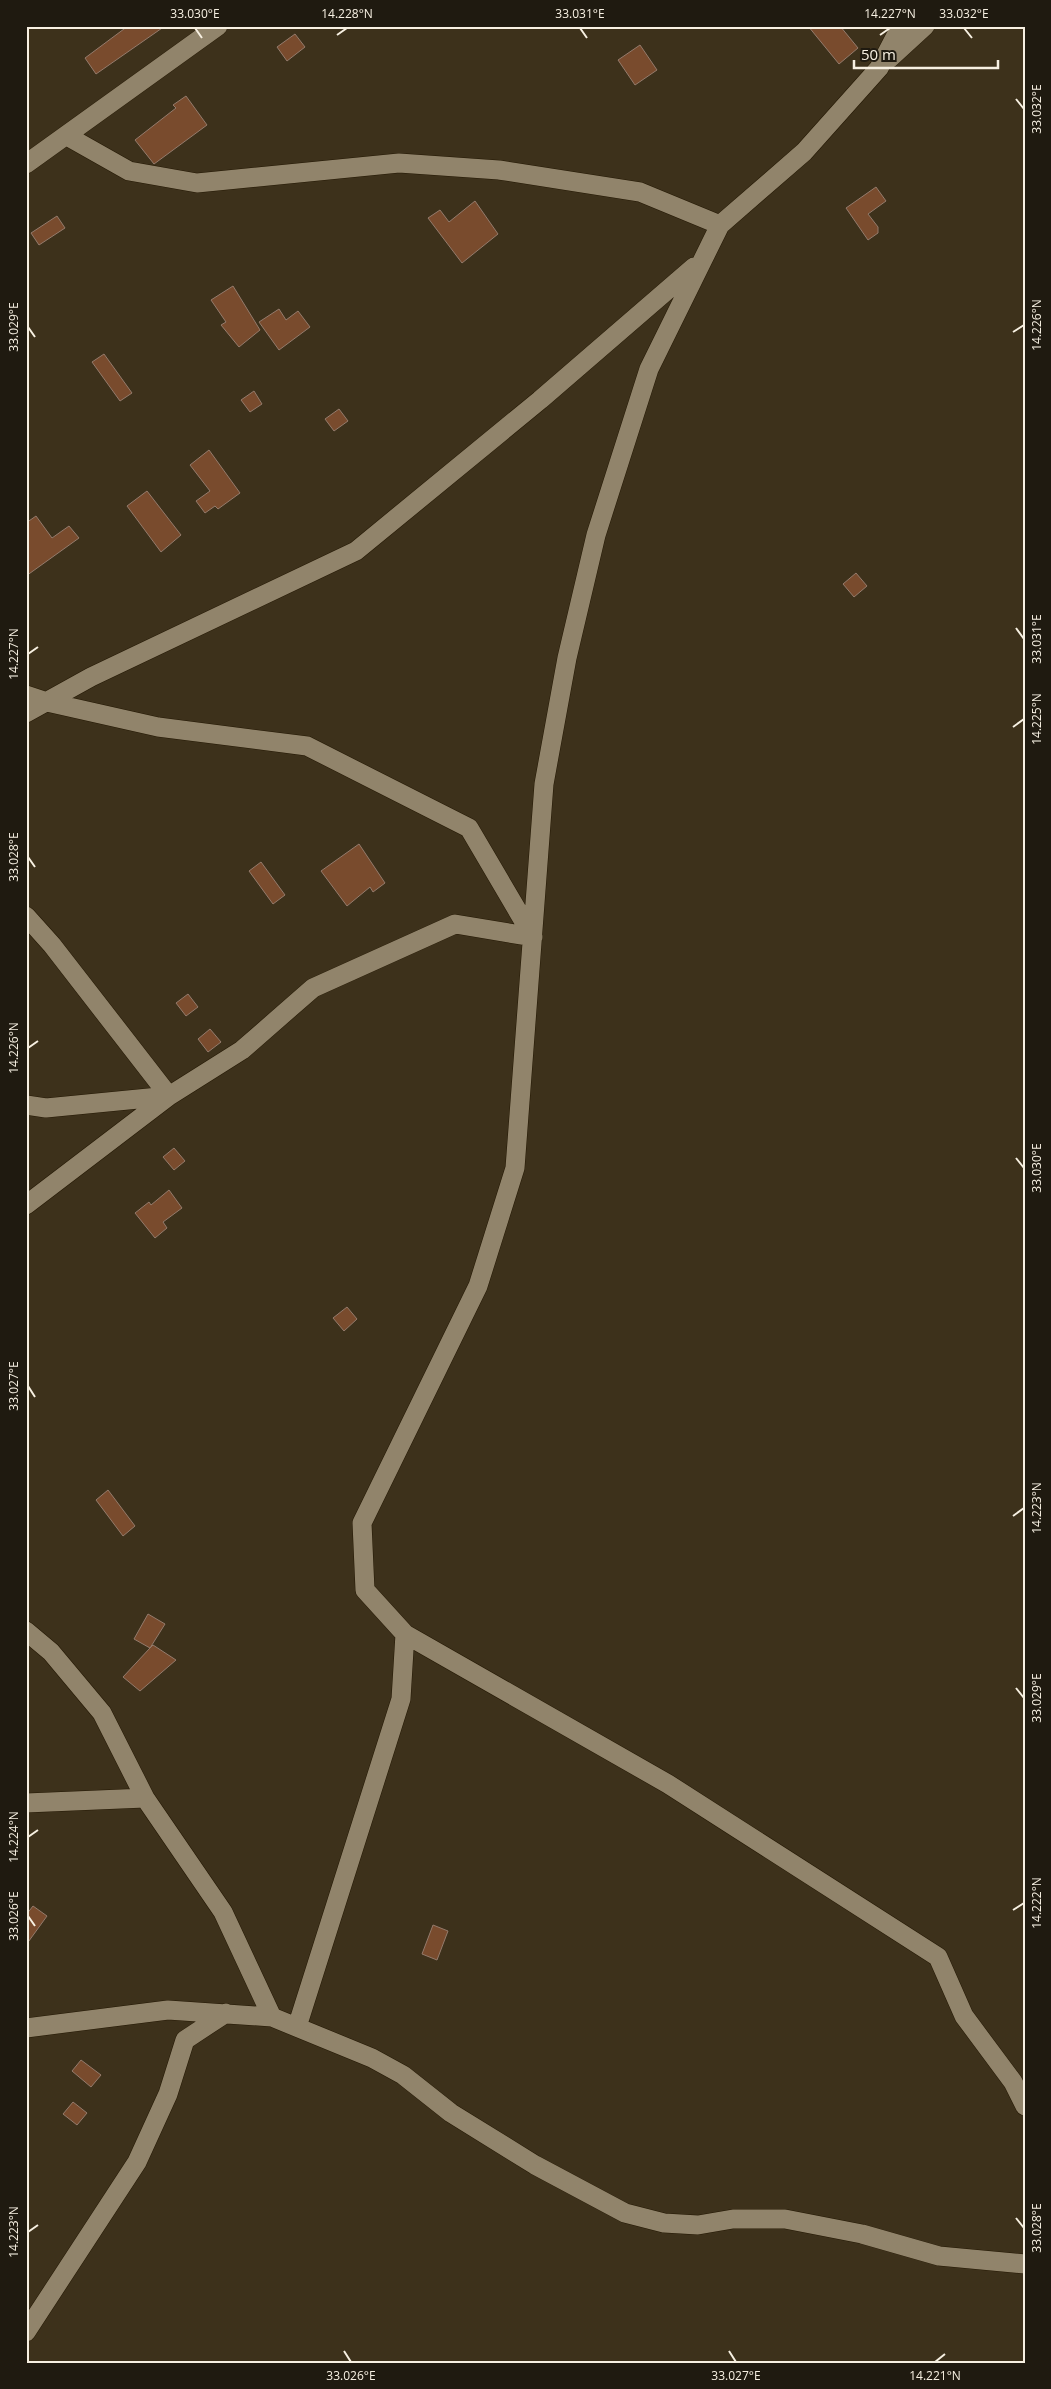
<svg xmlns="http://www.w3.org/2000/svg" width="1051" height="2389" font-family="'Open Sans',sans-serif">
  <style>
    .building { fill: #794b2d; stroke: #947b6c }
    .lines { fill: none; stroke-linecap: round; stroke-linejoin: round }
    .minor-casing { stroke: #241804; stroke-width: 20 }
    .minor { stroke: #91846b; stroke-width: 19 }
    .ticks { fill: none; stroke: #f7f0e2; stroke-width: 2 }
    .neatline { fill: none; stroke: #f7f0e2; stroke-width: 2 }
    .ticks-label { font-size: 12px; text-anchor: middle; fill: #f7f0e2 }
  </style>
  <rect width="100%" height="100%" fill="#3d311b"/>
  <path class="building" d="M128,26H165L96,74L85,58Z
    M808,26H840L858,48L839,64Z
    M295,34L305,47L287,61L277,47Z
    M640,45L657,70L635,85L618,60Z
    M186,96L207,125L154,164L135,140L176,108L173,105Z
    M876,187L886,201L868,214L878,227V233L868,240L846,208Z
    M475,201L498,234L462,263L428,218L440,210L449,222Z
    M57,216L65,228L39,245L31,233Z
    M233,286L260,330L239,347L221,325L226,322L211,300Z
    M279,309L286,320L298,311L310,327L279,350L259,322Z
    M104,354L132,393L120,401L92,362Z
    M254,391L262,404L250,412L241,400Z
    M339,409L348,421L334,431L325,419Z
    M209,450L240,493L218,509L215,506L205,513L196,501L210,491L190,465Z
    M147,491L181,535L161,552L127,506Z
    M36,516L52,538L69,526L79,538L26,576V523Z
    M856,573L867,586L854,597L843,584Z
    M359,844L385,883L373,892L370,887L347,906L321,871Z
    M261,862L285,895L273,904L249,871Z
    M188,994L198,1007L186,1016L176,1003Z
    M210,1029L221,1042L208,1052L198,1039Z
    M174,1148L185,1161L174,1170L163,1157Z
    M169,1190L182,1208L163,1222L167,1228L155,1238L135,1213L149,1202L151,1205Z
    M347,1307L357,1319L344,1331L333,1318Z
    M108,1490L135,1526L123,1536L96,1500Z
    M148,1614L165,1624L150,1648L153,1645L176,1660L140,1691L123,1677L150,1648L134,1639Z
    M33,1906L47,1916L26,1945V1915Z
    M433,1925L448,1931L437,1960L422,1954Z
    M81,2060L101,2075L91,2087L72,2071Z
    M73,2102L87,2113L77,2125L63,2114Z"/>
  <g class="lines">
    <g class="minor-casing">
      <path id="minor" d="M901,26L879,68L804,152L720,225L649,369L596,535L567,658L544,784L515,1168L478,1286L362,1523L365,1590L405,1634L668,1784L938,1957L964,2016L1013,2082L1025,2106
        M889,59L925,26
        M67,136L129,171L197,183L399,163L499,170L640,192L720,225
        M26,164L218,26
        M26,695L47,702L158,727L307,746L469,828L533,937
        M26,713L91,677L356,551L540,400L694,267
        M26,916L52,945L169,1096L242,1050L313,988L455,924L533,937
        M26,1105L46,1108L169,1096L26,1205
        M26,1631L51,1652L102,1713L145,1798L223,1912L272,2017
        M26,1803L145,1798
        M297,2027L401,1699L405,1634
        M26,2028L168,2010L272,2017L372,2058L403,2075L451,2113L535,2165L625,2213L664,2223L698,2225L733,2219H785L862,2234L939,2256L1025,2264
        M26,2332L137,2162L168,2094L185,2040L226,2013"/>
    </g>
    <use href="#minor" class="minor"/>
  </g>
  <path class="ticks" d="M195,28L202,38M580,28L587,38M964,28L972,38M337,35L347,28M880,35L890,28M1016,99L1024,109M28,327L35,337M1013,332L1024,325M1016,628L1024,639M28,654L38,647M1013,727L1024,719M28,857L35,867M28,1048L38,1041M1016,1158L1024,1168M28,1386L35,1397M1013,1516L1024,1508M1016,1688L1024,1698M28,1837L38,1830M1013,1910L1024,1903M28,1916L35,1926M1016,2218L1024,2228M28,2232L38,2225M344,2351L351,2362M729,2351L736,2362M935,2362L945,2354"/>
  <rect width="1051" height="2389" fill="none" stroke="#1f1a10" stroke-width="55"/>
  <path d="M854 60v8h144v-8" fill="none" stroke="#f7f0e2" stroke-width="2.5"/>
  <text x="861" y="60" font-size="15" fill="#f7f0e2" stroke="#1f1a10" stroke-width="4" paint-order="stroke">50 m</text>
  <rect x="28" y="28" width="996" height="2334" class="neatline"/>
  <g class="ticks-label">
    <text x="195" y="18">33.030°E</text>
    <text x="347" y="18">14.228°N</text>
    <text x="580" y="18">33.031°E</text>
    <text x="890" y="18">14.227°N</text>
    <text x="964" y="18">33.032°E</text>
    <text transform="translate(1037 109) rotate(-90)" y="4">33.032°E</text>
    <text transform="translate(1037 325) rotate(-90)" y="4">14.226°N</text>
    <text transform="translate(14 327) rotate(-90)" y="4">33.029°E</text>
    <text transform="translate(1037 639) rotate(-90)" y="4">33.031°E</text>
    <text transform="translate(14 654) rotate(-90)" y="4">14.227°N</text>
    <text transform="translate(1037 719) rotate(-90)" y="4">14.225°N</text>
    <text transform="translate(14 857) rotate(-90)" y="4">33.028°E</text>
    <text transform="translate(14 1048) rotate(-90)" y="4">14.226°N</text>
    <text transform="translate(1037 1168) rotate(-90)" y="4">33.030°E</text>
    <text transform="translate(14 1386) rotate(-90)" y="4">33.027°E</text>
    <text transform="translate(1037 1508) rotate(-90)" y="4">14.223°N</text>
    <text transform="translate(1037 1698) rotate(-90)" y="4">33.029°E</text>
    <text transform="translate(14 1837) rotate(-90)" y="4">14.224°N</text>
    <text transform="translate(1037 1903) rotate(-90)" y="4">14.222°N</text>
    <text transform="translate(14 1916) rotate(-90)" y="4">33.026°E</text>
    <text transform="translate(1037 2228) rotate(-90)" y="4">33.028°E</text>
    <text transform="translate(14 2232) rotate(-90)" y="4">14.223°N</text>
    <text x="351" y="2380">33.026°E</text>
    <text x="736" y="2380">33.027°E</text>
    <text x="935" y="2380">14.221°N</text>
  </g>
</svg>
